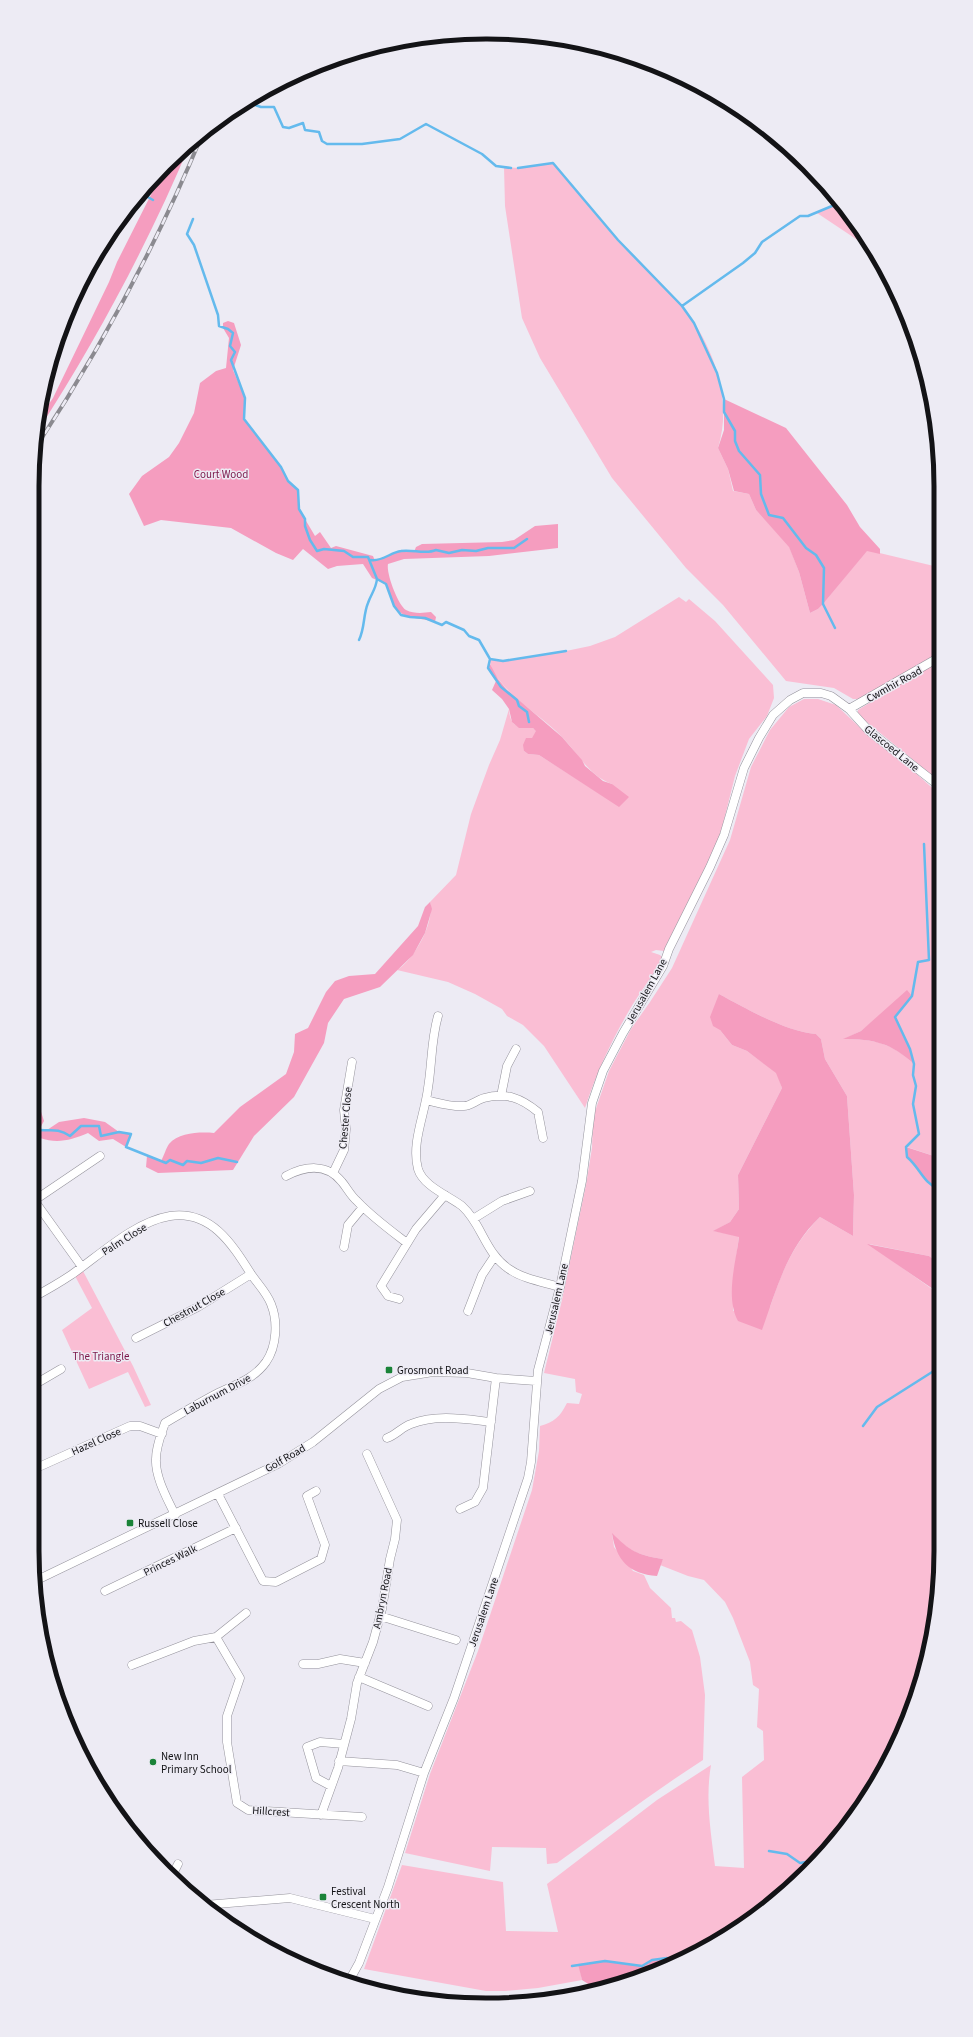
<svg xmlns="http://www.w3.org/2000/svg" width="973" height="2037" font-family="'Source Sans 3',sans-serif">
  <style>
    .green { fill: #fabed4; fill-rule: evenodd }
    .forest { fill: #f59dbf }
    .lines { fill: none; stroke-linecap: round; stroke-linejoin: round }
    .stream { stroke: #64baed; stroke-width: 2.5 }
    .minor-casing { stroke: #94929b; stroke-width: 9 }
    .minor { stroke: #fff; stroke-width: 8 }
    .rail-casing { stroke: #8b8a90; stroke-width: 4 }
    .rail { stroke: #edebf4; stroke-width: 2.5; stroke-dasharray: 8; stroke-linecap: butt }
    .poi-dot { fill: #1a8338; stroke: #edebf4; stroke-width: 1.5 }
    .labels { text-anchor: middle; stroke-width: 3; stroke-linejoin: round; paint-order: stroke }
    .park-label { font-size: 11px; fill: #7c174a; stroke: #edebf4 }
    .street-label { font-size: 11px; fill: #131316; stroke: #edebf4 }
    .poi-label { font-size: 11px; fill: #131316; stroke: #edebf4; text-anchor: start }
    .rim { fill: none; stroke: #131316; stroke-width: 5 }
  </style>
  <rect width="100%" height="100%" fill="#edebf4"/>
  <path class="green" d="M553,163C574,188 595,215 617,240C638,263 663,283 683,307C714,347 733,399 718,448L728,469L733,491L749,494L756,510L789,546L799,572L810,613L818,609L823,604L867,550L938,567V654L859,699H853L834,688L786,681L723,605L686,568L612,478L540,358L522,318L505,206L504,167L518,168Z
    M835,198L847,210L868,247L817,213L832,206Z
    M679,597L686,602L689,599L715,621L773,685L774,698L767,716L749,739L735,776L721,832L698,884L664,951L656,950L651,952L660,955L663,958C654,974 643,988 633,1004C613,1037 597,1071 585,1108L544,1046L523,1025L507,1016L502,1009L475,994L448,982L397,970C415,959 435,921 430,902L456,875L471,814L489,765L500,740L509,709C510,727 518,727 533,728L537,731L524,751L528,754L539,755L619,806L612,784C589,776 578,753 562,737C543,717 517,703 500,681C496,677 489,665 490,659L503,661L566,651L590,646L615,637Z
    M938,661V780L858,715V710Z
    M804,699H818L836,705L870,737L894,754L938,793L940,1158L907,1147V1157C921,1169 922,1182 940,1190V1264L929,1256L869,1244L932,1289L940,1291L941,1551L932,1639L906,1725L865,1803L828,1850L763,1911L688,1958L671,1965L667,1958L652,1960L642,1966L605,1961L579,1964L582,1980L538,1988L505,1991H486L364,1969L402,1865L503,1882L506,1931L558,1932L547,1884L657,1800L711,1765C705,1799 711,1833 715,1866L744,1868L742,1777L764,1760L763,1731L757,1727L759,1689L753,1685L750,1662L733,1618L725,1602L704,1580L688,1576L660,1565L663,1559C637,1555 630,1551 612,1534L614,1547L633,1571L644,1575L650,1588L671,1608L672,1618H675L676,1622L681,1621L692,1630L700,1657L705,1695L703,1760C653,1792 606,1828 557,1863L547,1864L546,1848L492,1847L490,1871L405,1853L430,1774L478,1651L532,1490L539,1451L540,1426C554,1422 560,1417 567,1403L579,1404L582,1394L576,1392L575,1379L544,1373L562,1300L586,1185L592,1148L593,1117L609,1071L631,1029L650,1002L672,968L730,840L751,767L770,730L789,707ZM719,994C745,1008 787,1032 816,1034L821,1039L825,1059L847,1096L854,1195L853,1236L820,1217C793,1244 782,1271 770,1307L733,1311V1282L739,1236L714,1231L730,1222L739,1209L738,1175L782,1088L777,1073L747,1051L732,1045L720,1030ZM912,996L895,1017L910,1049L913,1063C891,1043 874,1039 844,1039L861,1031L883,1013Z
    M83,1271L133,1366L151,1405L145,1407L128,1372L89,1389L62,1330L92,1308L75,1276Z"/>
  <path class="forest" d="M190,144C148,244 96,341 37,432L39,418L53,398L109,282L117,262L166,165Z
    M228,321L234,323L241,345L233,370L245,398L244,419L281,467L288,481L298,490L299,509L315,536L320,532L331,548L336,546L373,556L375,561L402,550L414,552L416,547L422,544L502,542L514,540L535,526L558,524V548L489,556L404,559L388,564C386,573 398,605 406,610C414,614 423,613 431,612L436,617L435,622C421,617 401,621 394,604C391,598 389,591 386,584L372,578L363,564L337,566L328,569L303,549L293,560L276,553L231,528L161,520L144,526L129,494L142,476L169,457L179,443L194,413L200,383L216,371L226,368L229,338L223,328V323Z
    M724,399L786,428L847,505L860,527L880,549V554L867,551L823,604L818,609L810,613L799,572L789,547L756,510L749,494L734,491L728,469L718,448L724,430Z
    M489,662L498,679L507,690L562,737L582,760L585,766L603,781L612,784L629,797L619,807L539,755L528,754L524,751L523,745L526,738H532L536,731L533,728H519L512,722L509,709L502,699L492,690L496,681L488,668Z
    M430,902L432,909L425,933L413,955L380,987L344,999L328,1023L324,1043L294,1097L254,1136L233,1170L158,1173L146,1167L147,1156L161,1161C164,1156 166,1148 169,1144C179,1132 201,1132 214,1133L240,1107L286,1074L294,1052L295,1034L308,1028L326,992L335,981L349,976L375,974L418,926L425,907Z
    M907,990L912,996L895,1018L910,1049L914,1064C891,1043 874,1039 843,1039L861,1031Z
    M719,994C745,1008 787,1032 816,1034L821,1039L825,1059L847,1096L854,1195L853,1236L820,1217C787,1248 777,1288 762,1330L738,1321C725,1297 736,1262 739,1237L713,1231L730,1222L739,1209L738,1175L782,1088L776,1073L747,1051L732,1045L720,1030L713,1026L710,1017Z
    M32,1097L37,1099L44,1121L39,1130H47L59,1122L84,1118L105,1122L119,1132L131,1134L126,1147L113,1139L99,1141L88,1133C71,1140 58,1144 40,1138L32,1144Z
    M906,1147L940,1158V1190C922,1182 921,1169 907,1157Z
    M867,1244L929,1256L940,1264V1291L933,1289Z
    M612,1533C630,1551 637,1555 663,1559L657,1576C629,1574 616,1560 612,1533Z
    M667,1958L671,1965L632,1981L596,1989L582,1980L578,1964L605,1961L642,1966L652,1960Z"/>
  <g class="lines">
    <path class="stream" d="M246,102L261,107H274L283,127L289,128L303,123L305,130L319,132L322,141L327,144H362L400,139L426,124L482,154L496,166L511,168
      M518,168L553,163L618,240L682,306L694,323L717,373L724,399V412L735,431V441L739,451L760,475L761,494L769,515L783,518L806,548L816,555L824,568L823,604L835,628
      M151,182L146,196L153,200
      M193,219L187,234L194,245L218,315L219,326L228,329L233,333L230,346L235,352L231,360L245,398L244,419L281,467L288,481L298,490L299,509L305,519V526L310,540L317,551L324,549L344,551L353,557H368L377,579L386,584L394,606L401,615L410,617L425,618L442,625L446,622L464,630L469,636L479,640L490,659L488,668L501,687L517,700L519,706L527,712L529,722
      M682,306L743,263L755,253L762,242L800,216H808L832,206L835,198
      M371,560C382,562 391,552 401,551C413,549 425,555 436,550L449,553L462,550L476,551L488,548H514L527,539
      M359,640C365,628 363,615 368,603C371,594 376,589 377,579
      M490,659L503,661L566,651
      M924,844L929,960L918,962L912,996L895,1017L910,1049L914,1064L913,1075L916,1086L913,1104L919,1134L906,1147L907,1157C921,1169 922,1182 940,1190
      M32,1129C48,1133 55,1126 70,1136L81,1126H99L101,1136L119,1132L131,1134L126,1147L166,1163L170,1160L183,1165L187,1161L201,1163L218,1158L237,1162
      M863,1426L877,1407L940,1367
      M769,1851L787,1854L800,1863L818,1860
      M572,1966L605,1961L642,1966L652,1960L667,1958L671,1965"/>
    <g class="minor-casing">
      <path id="minor" d="M849,709L938,658
        M438,1016C431,1040 432,1064 428,1088C425,1114 411,1143 418,1169C423,1186 449,1196 462,1206C482,1224 485,1253 509,1269C523,1279 543,1282 560,1287
        M501,1096L507,1066L516,1049
        M426,1100C439,1103 451,1107 464,1106C470,1106 477,1100 484,1098C506,1092 521,1098 538,1112L543,1138
        M333,1173L344,1150L346,1129L344,1110L352,1062
        M286,1176C305,1166 327,1163 342,1182C347,1188 351,1196 357,1201C372,1217 390,1230 407,1243
        M34,1200L82,1267
        M32,1202L100,1156
        M473,1219L502,1201L530,1191
        M344,1247L348,1225L363,1207
        M32,1298C45,1291 59,1283 71,1275C100,1255 134,1222 170,1216C211,1210 232,1244 251,1274C257,1283 267,1293 271,1304C278,1321 277,1346 266,1362C253,1380 234,1385 216,1394C199,1403 182,1413 165,1423C161,1435 156,1446 156,1459C155,1477 167,1498 175,1515
        M399,1299L388,1296L381,1286L416,1229L445,1195
        M468,1311L482,1275L494,1257
        M136,1338L198,1307L251,1274
        M32,1386L61,1369
        M387,1438C396,1435 402,1427 411,1424C437,1414 464,1419 491,1422
        M32,1470L130,1426H140L162,1434
        M218,1494L263,1581L276,1582L321,1559L325,1545L307,1496L316,1491
        M460,1509L475,1502L483,1488L496,1378
        M35,1581L278,1464L313,1442L379,1389L402,1377L433,1372L467,1373L496,1378L536,1381
        M105,1591L236,1528
        M380,1616L456,1640
        M216,1637L240,1678L227,1716V1742L237,1803L248,1810L362,1817
        M303,1664H318L340,1659L365,1663
        M132,1665L194,1641L216,1637L246,1613
        M359,1677L428,1706
        M339,1761L397,1765L424,1773
        M331,1786L316,1778L307,1747L320,1742L344,1744
        M321,1815L338,1768L351,1719L357,1683L373,1642L382,1609L390,1559L395,1539L397,1520L367,1454
        M172,1876L178,1864
        M205,1905L290,1898L375,1919
        M349,1981L359,1963L388,1887L424,1773L454,1698L528,1478L531,1462L538,1370L560,1287L582,1181L592,1103L603,1071L623,1033L663,966L669,949L710,867L724,835L744,768L759,738L773,715L790,700L803,693H821L831,696L849,709L869,731L938,785"/>
    </g>
    <use href="#minor" class="minor"/>
    <g class="rail-casing">
      <path id="rail" d="M36,447C101,348 157,244 202,135"/>
    </g>
    <use href="#rail" class="rail"/>
  </g>
  <g class="poi-dot">
    <rect x="385" y="1366" width="8" height="8" rx="2"/>
    <rect x="126" y="1519" width="8" height="8" rx="2"/>
    <circle cx="153" cy="1762" r="4"/>
    <rect x="319" y="1893" width="8" height="8" rx="2"/>
  </g>
  <g class="labels">
    <g class="park-label">
      <text x="221" y="478">Court Wood</text>
      <text x="101" y="1360">The Triangle</text>
    </g>
    <g class="street-label">
      <text transform="translate(894 684) rotate(-29)" y="4">Cwmhir Road</text>
      <text transform="translate(892 748) rotate(39)" y="4">Glascoed Lane</text>
      <text transform="translate(646 991) rotate(-61)" y="4">Jerusalem Lane</text>
      <text transform="translate(345 1118) rotate(-85)" y="4">Chester Close</text>
      <text transform="translate(124 1239) rotate(-32)" y="4">Palm Close</text>
      <text transform="translate(556 1299) rotate(-77)" y="4">Jerusalem Lane</text>
      <text transform="translate(194 1307) rotate(-29)" y="4">Chestnut Close</text>
      <text transform="translate(217 1394) rotate(-28)" y="4">Laburnum Drive</text>
      <text transform="translate(96 1441) rotate(-24)" y="4">Hazel Close</text>
      <text transform="translate(285 1458) rotate(-30)" y="4">Golf Road</text>
      <text transform="translate(170 1560) rotate(-26)" y="4">Princes Walk</text>
      <text transform="translate(382 1598) rotate(-79)" y="4">Ambryn Road</text>
      <text transform="translate(483 1612) rotate(-71)" y="4">Jerusalem Lane</text>
      <text transform="translate(271 1811) rotate(4)" y="4">Hillcrest</text>
    </g>
    <g class="poi-label">
      <text x="397" y="1374">Grosmont Road</text>
      <text x="138" y="1527">Russell Close</text>
      <text x="161" y="1760">New Inn<tspan x="161" dy="13">Primary School</tspan></text>
      <text x="331" y="1895">Festival<tspan x="331" dy="13">Crescent North</tspan></text>
    </g>
  </g>
  <path d="M0 0H973V2037H0ZM486 39H487A447 447 0 0 1 934 486V1551A447 447 0 0 1 487 1998H486A447 447 0 0 1 39 1551V486A447 447 0 0 1 486 39Z" fill="#edebf4" fill-rule="evenodd"/>
  <path class="rim" d="M486 39H487A447 447 0 0 1 934 486V1551A447 447 0 0 1 487 1998H486A447 447 0 0 1 39 1551V486A447 447 0 0 1 486 39Z"/>
</svg>
